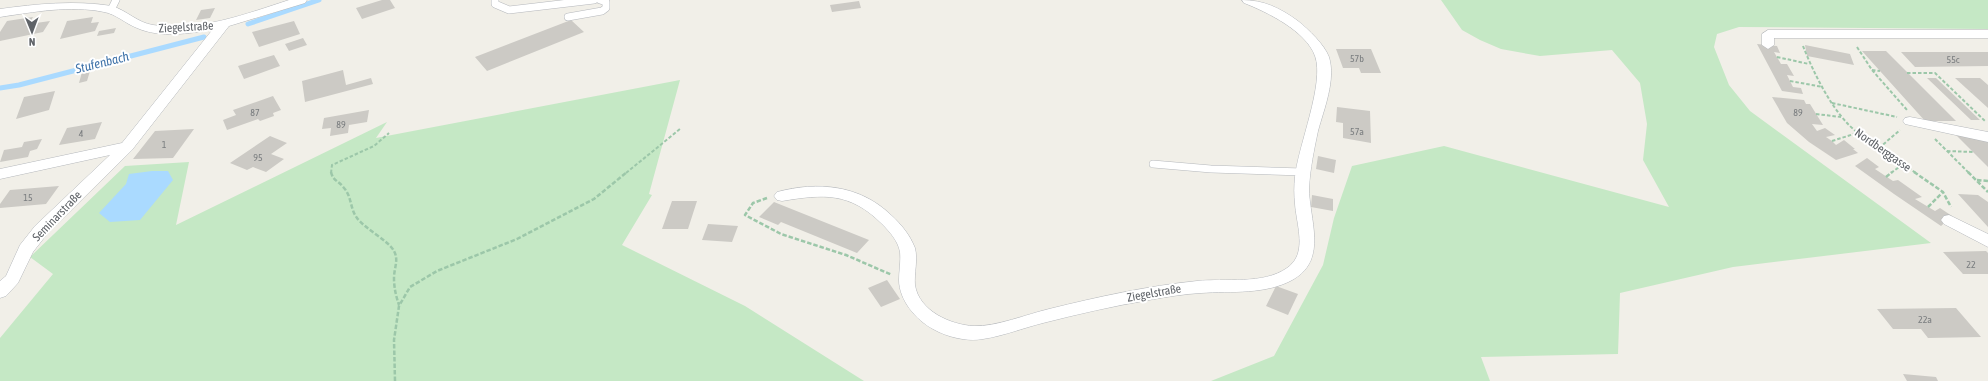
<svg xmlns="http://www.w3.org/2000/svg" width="1988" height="381" font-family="'Asap Condensed',sans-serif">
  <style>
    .green { fill: #c5e8c5 }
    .water { fill: #aadaff }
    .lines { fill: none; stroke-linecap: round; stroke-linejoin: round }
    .stream { stroke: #aadaff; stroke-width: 5 }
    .building { fill: #cccac5 }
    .service-casing { stroke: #b5b8bc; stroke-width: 8 }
    .minor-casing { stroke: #b5b8bc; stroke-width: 1 }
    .path-far1 { stroke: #9cc7a9; stroke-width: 2; stroke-dasharray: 3.5 2; stroke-linecap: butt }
    .path { stroke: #9cc7a9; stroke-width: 2.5; stroke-dasharray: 4.5 2; stroke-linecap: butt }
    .service { stroke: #fff; stroke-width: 7 }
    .minor { fill: #fff; fill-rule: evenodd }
    .labels { text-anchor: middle; stroke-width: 4; stroke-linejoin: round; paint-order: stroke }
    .number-label { font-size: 10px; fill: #7a7d7f }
    .street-label { font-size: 12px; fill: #5f6368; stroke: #fff }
    .water-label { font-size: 13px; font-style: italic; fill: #4174aa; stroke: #fff }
  </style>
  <rect width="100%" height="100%" fill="#f1efe8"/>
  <path class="green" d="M1441,0H1988V29L1739,27L1717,34L1714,47L1729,85L1750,111L1931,243L1733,267L1620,293L1618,354L1481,357L1490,381H1211L1274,356L1323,265L1334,218L1352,166L1444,146L1669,207L1643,160L1647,124L1640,83L1612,50L1540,56L1501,49L1480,40L1462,30Z
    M680,80L649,194L652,195L622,245L745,306L864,381H0V338L53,274L30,257L125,166L189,162L176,225L387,122L376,138Z"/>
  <path class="water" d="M152,171H168L173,180L140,220L110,222L99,213L126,184L129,174Z"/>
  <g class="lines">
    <path class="stream" d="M248,24L319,0
      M0,88L19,85L204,37"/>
  </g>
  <path class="building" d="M382,0H390L395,8L362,19L356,8Z
    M859,1L861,8L832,12L830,5Z
    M215,8L210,18L196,20L201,10Z
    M33,17L29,24L50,21L43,32L0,41V32L7,21Z
    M93,17L91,23L99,22L95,31L60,39L67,21Z
    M571,20L584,32L487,71L475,57Z
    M294,21L300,34L259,47L252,32Z
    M116,28L114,33L97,36L99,31Z
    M303,38L307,45L289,51L285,44Z
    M1757,44L1777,46L1780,53L1774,52L1781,64H1787L1794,76L1787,75L1793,87L1801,88L1803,94L1782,91Z
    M1805,45L1850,54L1854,65L1807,56Z
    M1336,49H1371L1381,73H1361L1359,68H1343Z
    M1862,51H1886L1956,121H1925Z
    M1901,52H1988V66L1915,67Z
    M274,55L280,66L244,79L238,66Z
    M343,70L346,85L371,78L373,84L305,102L302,81Z
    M90,71L87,81L79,83L82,72Z
    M1927,78H1936L1980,120H1971Z
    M1955,78H1980L1988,85V108Z
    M55,91L49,110L16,119L24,97Z
    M273,96L281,110L273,113L274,116L260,121L258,119L227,130L223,120L236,115L233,110Z
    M1772,97L1804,100L1806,104H1810L1823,125L1812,124L1817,131L1825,128L1835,135L1826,137L1832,141L1836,145L1844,140L1855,149H1853L1858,153L1836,160L1809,142L1787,123Z
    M1337,107L1370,111L1371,143L1343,138V123L1336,122Z
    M369,110L367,122L349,125L348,133L330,136L331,128L322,129L324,118Z
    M102,122L95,139L59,145L67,128Z
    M194,129L173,158L133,159L155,131Z
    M1956,135L1988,139V167Z
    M270,136L287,143L271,154L284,159L266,172L253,167L247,170L230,163Z
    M42,139L37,149L30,151L28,157L0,162L4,150L22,147L24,142Z
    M1318,156L1336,160L1334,173L1316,169Z
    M1867,158L1879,167L1875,169L1893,181L1898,180L1922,197L1915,199L1935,211L1940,208L1952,216L1941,226L1894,194L1855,166Z
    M59,186L46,204L0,208V204L10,190Z
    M1958,194L1978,195L1988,202V227Z
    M1312,195L1333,199V211L1311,207Z
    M672,201H697L688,229H662Z
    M774,202L869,240L857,253L781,222L778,225L759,217Z
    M708,224L738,226L732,242L702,240Z
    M1986,251L1988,253V274H1963L1943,252Z
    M887,280L900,299L881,307L868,288Z
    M1276,286L1298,294L1288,315L1266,306Z
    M1956,308L1981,337L1928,338L1921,329H1893L1877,309Z
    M1903,374L1936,377L1938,381H1907Z"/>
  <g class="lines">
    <g class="service-casing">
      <path id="service" d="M495,0V4L509,10L594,0
        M111,10L116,0
        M568,17L602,11L606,8V2L600,0
        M1153,164L1211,169L1303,172"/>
    </g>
    <g class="minor-casing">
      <path id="minor" d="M289,0H307L305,3L229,26L132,150L47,234L33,252L18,283L6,296L0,298V281L6,276L20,245L35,226L110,155L0,179V169L122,143L213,29C190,34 159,38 137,28C126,24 116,14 104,12C70,5 34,12 0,17V9C36,4 75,0 112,6C126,10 138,23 153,25C199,32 246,14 289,0Z
        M1242,0C1264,0 1280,8 1298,21C1309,30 1324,44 1329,57C1336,80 1324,109 1318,131C1314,150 1310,169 1309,188C1309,218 1328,259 1294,279C1267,295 1231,291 1201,293C1184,294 1166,297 1149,300C1113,306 1078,314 1043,323C1023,328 1003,336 983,339C967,342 947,337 933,329C916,320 899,300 899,280C899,271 901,261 900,252C898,241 890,232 882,224C850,192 824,194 782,201L777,200L774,196L777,192C818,181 860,185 891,215C901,224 910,235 915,248C918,260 914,273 915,285C919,311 951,325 974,326C995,327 1028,314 1049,309C1098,297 1147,286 1197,281C1225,278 1263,285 1287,268C1290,266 1294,262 1296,258C1304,243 1296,220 1295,204C1294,195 1294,186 1295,177C1298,146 1325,83 1315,56C1306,31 1267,12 1244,3Z
        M1768,30H1988V38H1774V45L1768,49L1762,45V34Z
        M1910,117L1988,132V142L1905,124L1903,121L1905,118Z
        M1949,215L1988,234V247L1944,224L1941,220L1944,216Z"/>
    </g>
    <path class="path-far1" d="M1803,46C1814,74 1834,115 1858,133C1876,148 1897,160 1916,173
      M1857,47L1872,70L1907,110
      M1777,57L1809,64
      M1872,70L1880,71
      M1907,73H1935L1986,122
      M1790,81L1823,87
      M1832,103L1897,117
      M1816,114L1841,117
      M1935,139L1969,173
      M1832,141L1857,133
      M1879,148L1900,130
      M1947,151L1973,152
      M331,173L332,165L374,146L389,133
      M626,173L680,129
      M1891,173L1903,164"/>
    <path class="path" d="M331,172C333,181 339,181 344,188C352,197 350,209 357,218C365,229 389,241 394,251C399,260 394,268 394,278C394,288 396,296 399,305
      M1914,172L1943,192L1951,207
      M1968,172L1988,192
      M1886,177L1892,172
      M1977,180L1988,181
      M767,198L753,203L745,215L781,234L846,255L892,275
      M1928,207L1943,192
      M395,381L394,340L399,306L410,287L437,271L517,239L594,199L627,172"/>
    <use href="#service" class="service"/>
    <use href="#minor" class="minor"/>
  </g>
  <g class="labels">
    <g class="number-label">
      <text x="1357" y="62">57b</text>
      <text x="1953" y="63">55c</text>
      <text x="255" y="116">87</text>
      <text x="1798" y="116">89</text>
      <text x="341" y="128">89</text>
      <text x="1357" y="135">57a</text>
      <text x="81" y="137">4</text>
      <text x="164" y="148">1</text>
      <text x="258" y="161">95</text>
      <text x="28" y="201">15</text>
      <text x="1971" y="268">22</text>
      <text x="1925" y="323">22a</text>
    </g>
    <g class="street-label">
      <text transform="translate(186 27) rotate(-3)" y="4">Ziegelstraße</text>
      <text transform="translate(1883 150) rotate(35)" y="4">Nordberggasse</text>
      <text transform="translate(57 216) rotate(-46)" y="4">Seminarstraße</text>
      <text transform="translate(1154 293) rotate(-10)" y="4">Ziegelstraße</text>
    </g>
    <g class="water-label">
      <text transform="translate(102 62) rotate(-14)" y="5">Stufenbach</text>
    </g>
  </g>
  <g transform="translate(32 32) rotate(179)" stroke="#ffffff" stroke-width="3" paint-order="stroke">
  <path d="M0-3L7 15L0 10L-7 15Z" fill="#5f6368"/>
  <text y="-6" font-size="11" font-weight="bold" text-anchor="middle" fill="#5f6368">N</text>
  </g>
</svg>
